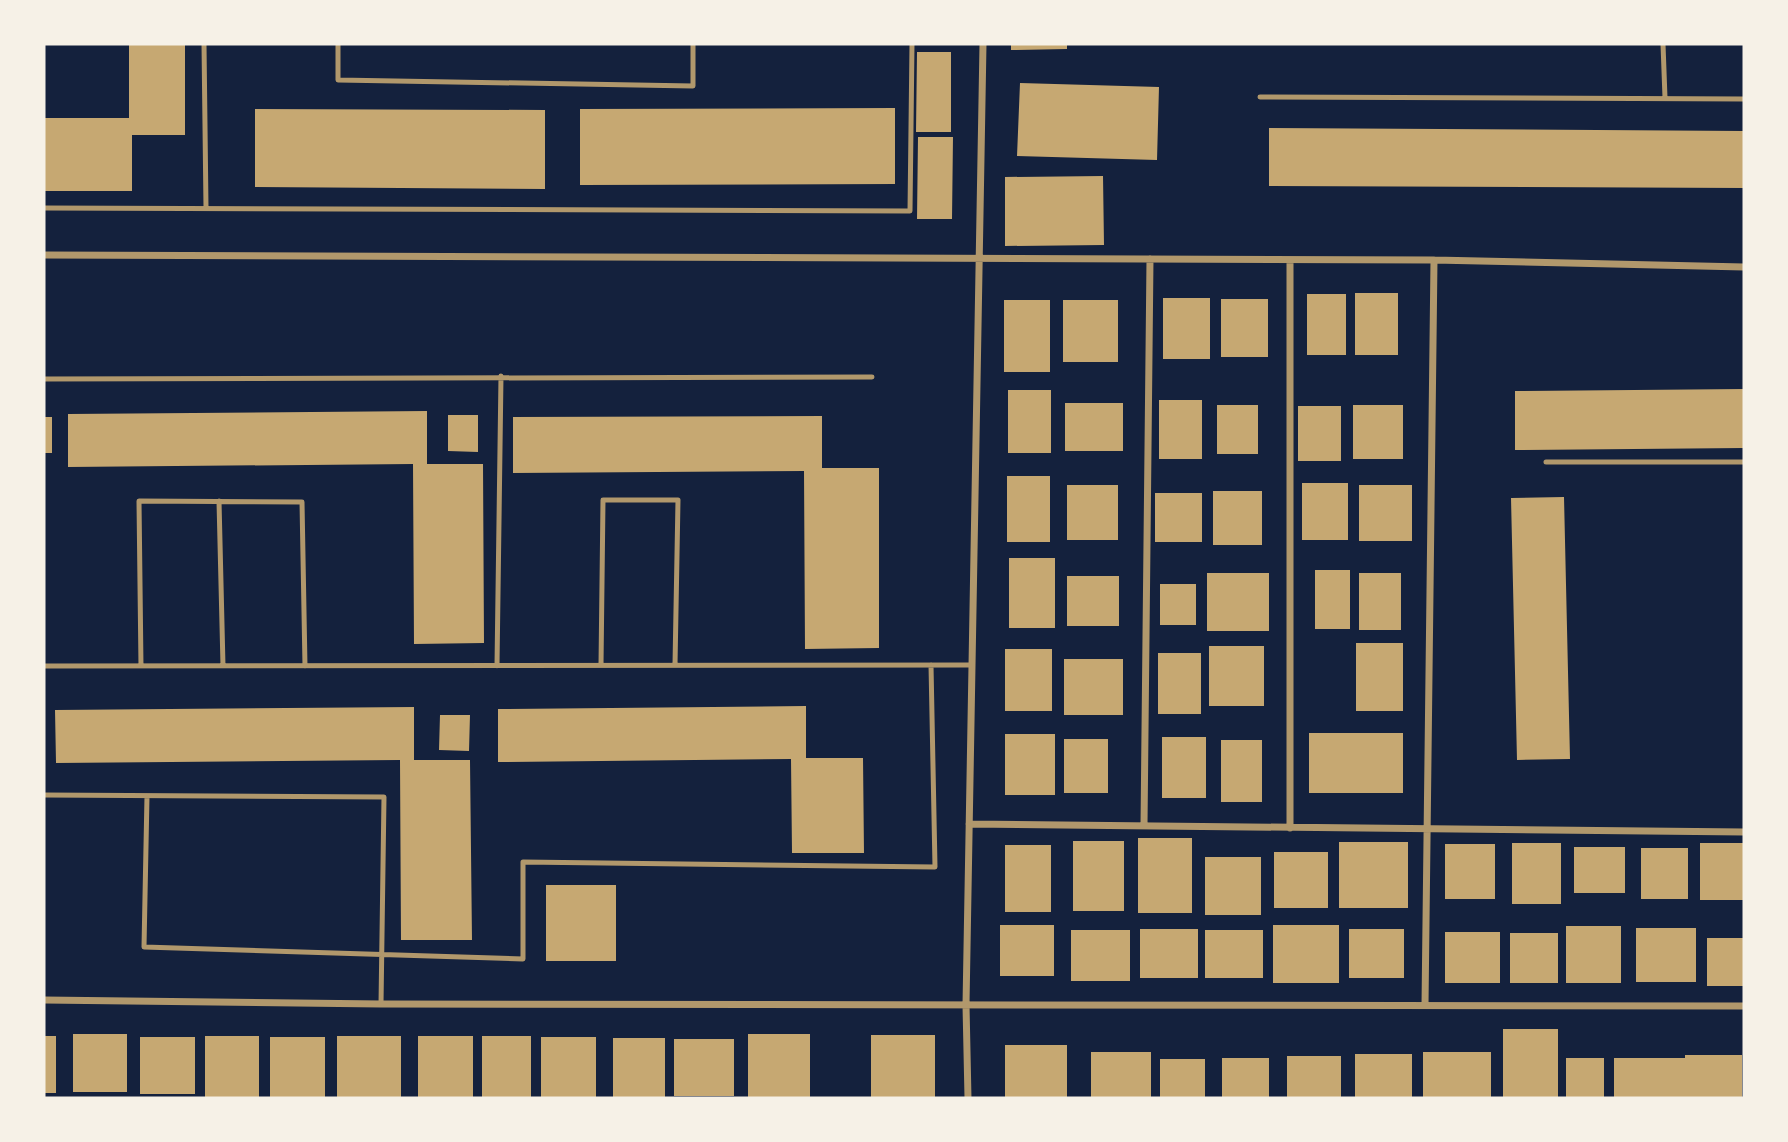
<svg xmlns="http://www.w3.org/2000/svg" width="1788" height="1142" font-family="'Playfair Display',serif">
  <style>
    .building { fill: #c6a872 }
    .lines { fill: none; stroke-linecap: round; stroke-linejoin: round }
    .service { stroke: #b1986c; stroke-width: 5 }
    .minor { stroke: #b1986c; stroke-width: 7 }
  </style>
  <rect width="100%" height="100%" fill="#14213d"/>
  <path class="building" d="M129,44H185V135H132V191H44V118H129Z
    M1011,44H1067V49L1011,50Z
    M917,52H951V132H916Z
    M1020,83L1159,87L1157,160L1017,156Z
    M895,108V184L580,185V109Z
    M255,109L545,110V189L255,187Z
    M1269,128L1744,131V188L1269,186Z
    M918,137H953L952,219H917Z
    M1103,176L1104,245L1005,246V177Z
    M1355,293H1398V355H1355Z
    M1307,294H1346V355H1307Z
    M1163,298H1210V359H1163Z
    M1221,299H1268V357H1221Z
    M1004,300H1050V372H1004Z
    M1063,300H1118V362H1063Z
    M1744,389V448L1515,450V391Z
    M1008,390H1051V453H1008Z
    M1159,400H1202V459H1159Z
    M1065,403H1123V451H1065Z
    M1217,405H1258V454H1217Z
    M1353,405H1403V459H1353Z
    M1298,406H1341V461H1298Z
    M427,411V464H483L484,643L414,644L413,464L68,467V414Z
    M448,415H478V452L448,451Z
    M822,416V468H879V648L805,649L804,471L513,473V417Z
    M44,417H52V453H44Z
    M1007,476H1050V542H1007Z
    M1302,483H1348V540H1302Z
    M1067,485H1118V540H1067Z
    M1359,485H1412V541H1359Z
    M1213,491H1262V545H1213Z
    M1155,493H1202V542H1155Z
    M1564,497L1570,759L1517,760L1511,498Z
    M1009,558H1055V628H1009Z
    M1315,570H1350V629H1315Z
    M1207,573H1269V631H1207Z
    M1359,573H1401V630H1359Z
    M1067,576H1119V626H1067Z
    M1160,584H1196V625H1160Z
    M1356,643H1403V711H1356Z
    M1209,646H1264V706H1209Z
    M1005,649H1052V711H1005Z
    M1158,653H1201V714H1158Z
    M1064,659H1123V715H1064Z
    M806,706V758H863L864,853H792L791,759L498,762V709Z
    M414,707V760H470L472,940H401L400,760L56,763L55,710Z
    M440,715H470L469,751L439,750Z
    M1309,733H1403V793H1309Z
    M1005,734H1055V795H1005Z
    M1162,737H1206V798H1162Z
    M1064,739H1108V793H1064Z
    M1221,740H1262V802H1221Z
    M1138,838H1192V913H1138Z
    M1073,841H1124V911H1073Z
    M1339,842H1408V908H1339Z
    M1512,843H1561V904H1512Z
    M1700,843H1744V900H1700Z
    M1445,844H1495V899H1445Z
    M1005,845H1051V912H1005Z
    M1574,847H1625V893H1574Z
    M1641,848H1688V899H1641Z
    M1274,852H1328V908H1274Z
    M1205,857H1261V915H1205Z
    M546,885H616V961H546Z
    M1000,925H1054V976H1000Z
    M1273,925H1339V983H1273Z
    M1566,926H1621V983H1566Z
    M1636,928H1696V982H1636Z
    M1140,929H1198V978H1140Z
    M1349,929H1404V978H1349Z
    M1071,930H1130V981H1071Z
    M1205,930H1263V978H1205Z
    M1445,932H1500V983H1445Z
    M1510,933H1558V983H1510Z
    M1707,938H1744V986H1707Z
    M1503,1029H1558V1098H1503Z
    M73,1034H127V1092H73Z
    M748,1034H810V1098H748Z
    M871,1035H935V1098H871Z
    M44,1036H56V1093H44Z
    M205,1036H259V1098H205Z
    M337,1036H401V1098H337Z
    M418,1036H473V1098H418Z
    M482,1036H531V1098H482Z
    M140,1037H195V1094H140Z
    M270,1037H325V1097H270Z
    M541,1037H596V1098H541Z
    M613,1038H665V1098H613Z
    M674,1039H734V1096H674Z
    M1005,1045H1067V1098H1005Z
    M1091,1052H1151V1098H1091Z
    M1423,1052H1491V1098H1423Z
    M1355,1054H1412V1098H1355Z
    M1685,1055H1742V1098H1614V1058H1685Z
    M1287,1056H1341V1098H1287Z
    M1222,1058H1269V1098H1222Z
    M1566,1058H1604V1098H1566Z
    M1160,1059H1205V1098H1160Z"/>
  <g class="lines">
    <path class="service" d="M204,44L206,208
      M338,44V80L693,86V44
      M1663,44L1665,98
      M1260,97L1744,99
      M44,208L910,211L912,44
      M44,379L872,377
      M1546,462H1744
      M219,501L223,666
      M601,665L603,500H678L675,665
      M44,666L972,665
      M141,666L139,501L302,502L305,666
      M497,666L501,376
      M44,795L384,797L381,1004
      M147,796L144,947L523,959V862L935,867L931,665"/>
    <path class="minor" d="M44,255L1434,260L1744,267
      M969,824L1744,832
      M1144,826L1150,259
      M1290,828V260
      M44,1000L381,1004L1744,1006
      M1425,1005L1434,260
      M968,1098L966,1005L983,44"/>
  </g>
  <rect width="1788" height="1142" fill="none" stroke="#f6f1e7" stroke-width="91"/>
</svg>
